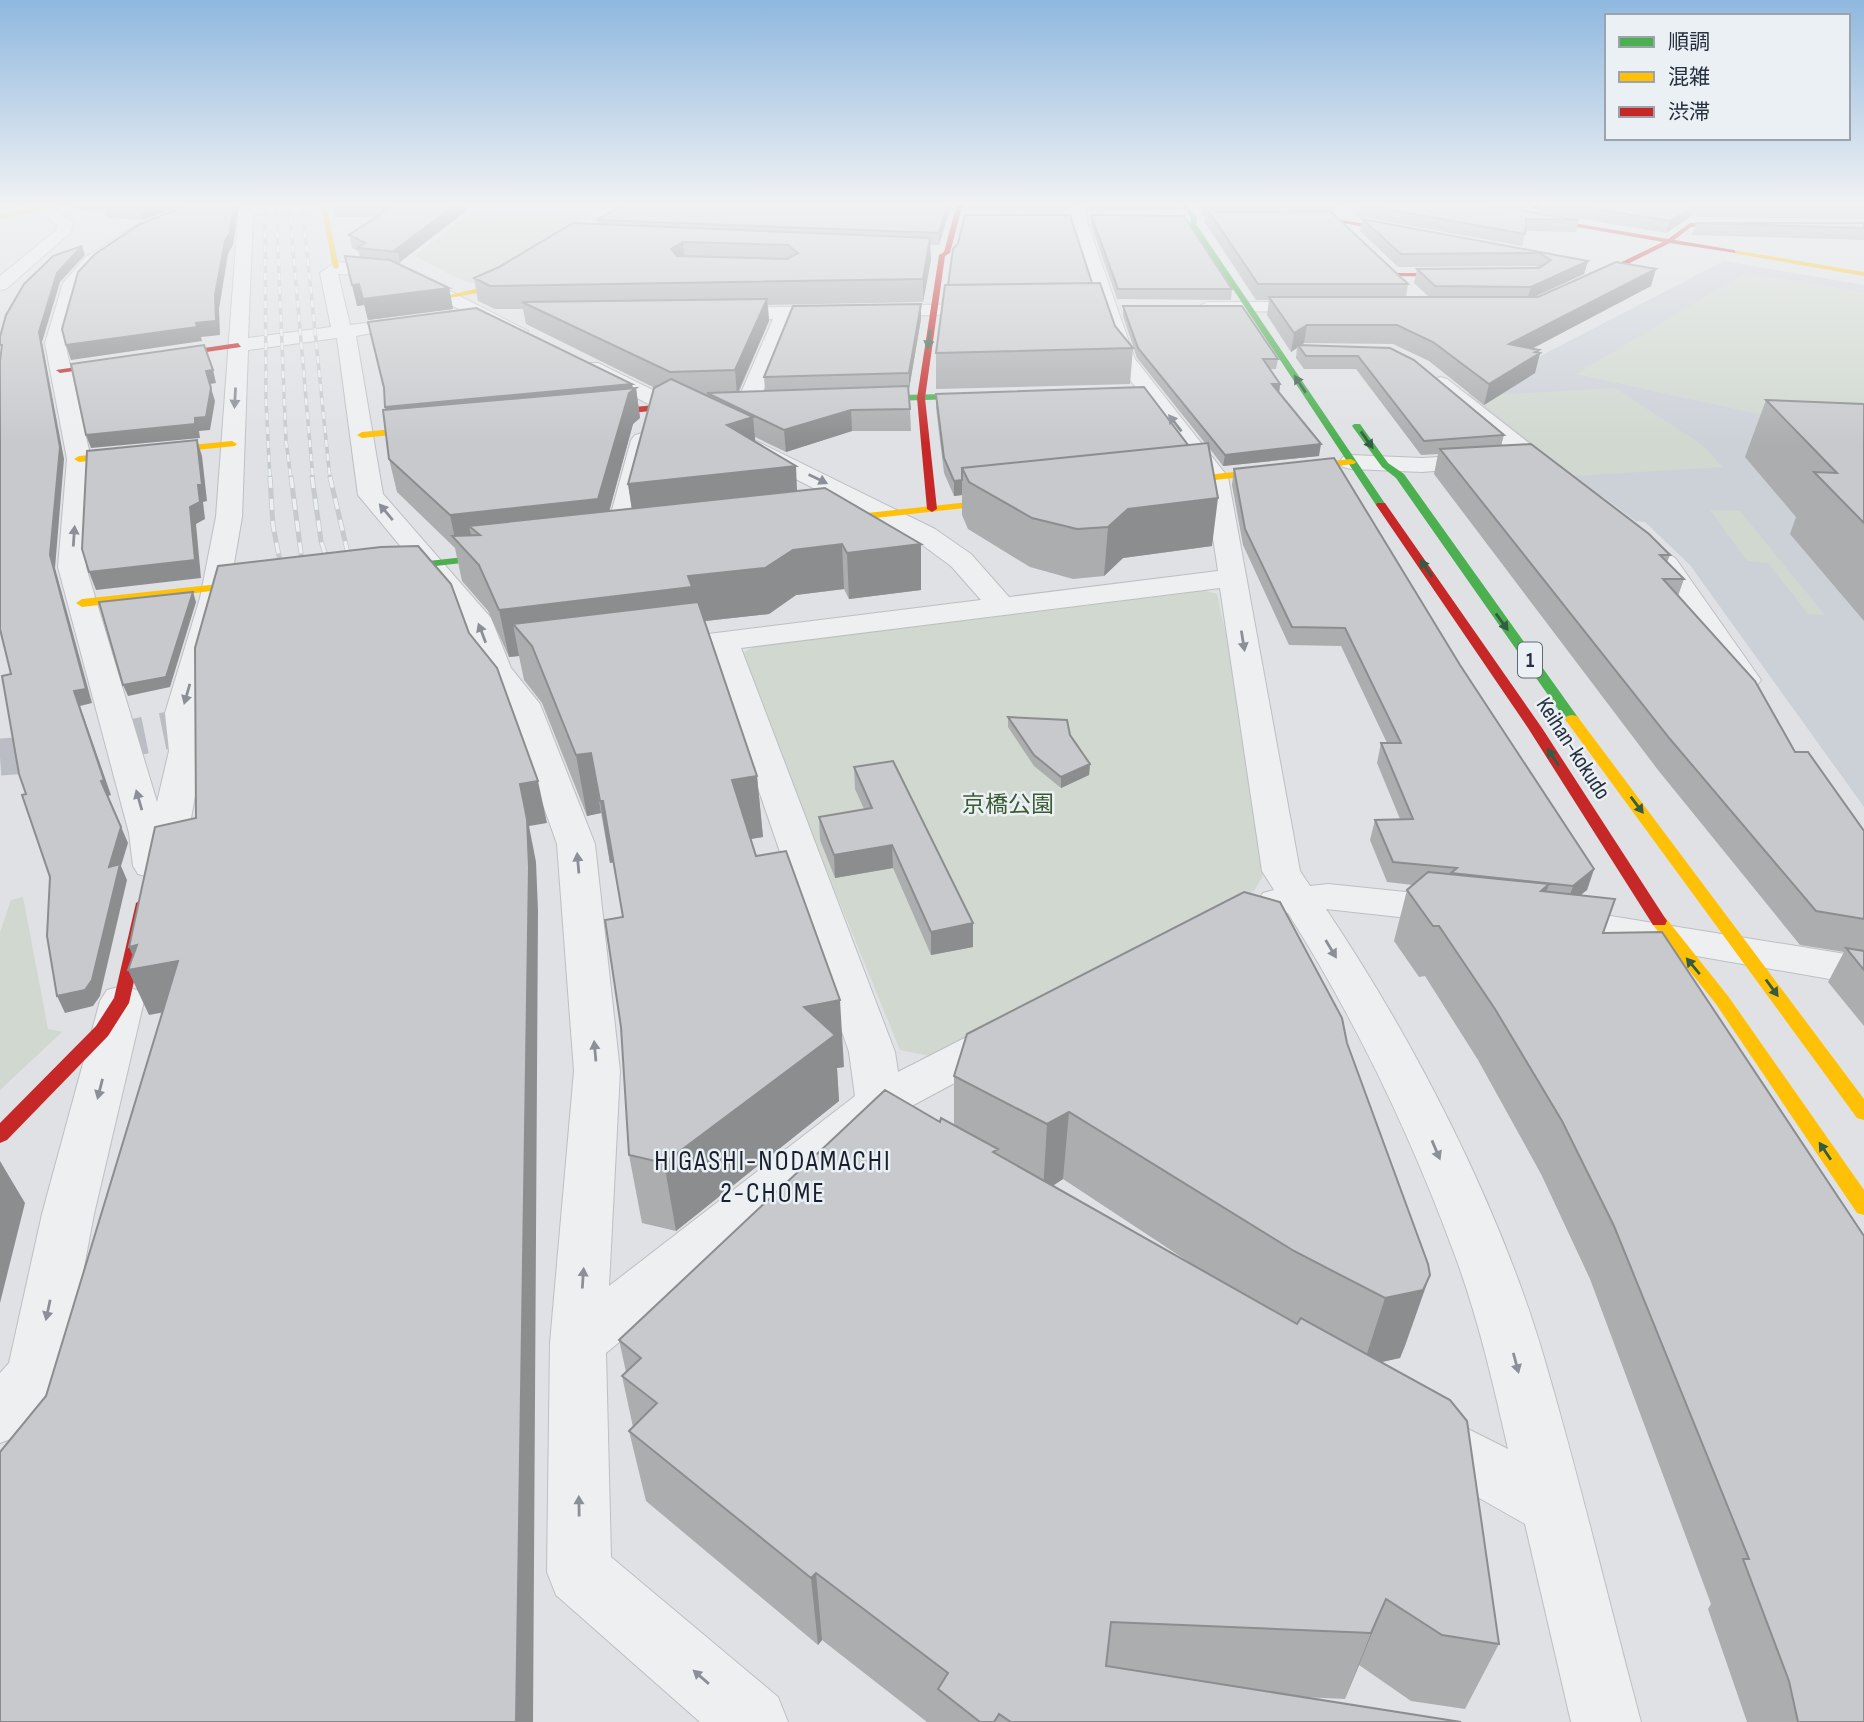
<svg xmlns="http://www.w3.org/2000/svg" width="1864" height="1722" font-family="'Sofia Sans Condensed','Noto Sans JP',sans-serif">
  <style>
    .built { fill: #ccd1d8 }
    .green { fill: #d0d8cf }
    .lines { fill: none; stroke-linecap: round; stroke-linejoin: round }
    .street-tunnel { stroke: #babdc3; stroke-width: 37; stroke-dasharray: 37 18; stroke-linecap: butt }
    .street-casing { stroke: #bdbfc2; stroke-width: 2 }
    .street { fill: #eeeff1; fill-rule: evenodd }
    .fast { fill: #4caf50; fill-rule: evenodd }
    .slow { fill: #ffc107; fill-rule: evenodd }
    .jam { fill: #c62828; fill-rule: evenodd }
    .rail-far1-casing { stroke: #c7c9cc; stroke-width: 3.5 }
    .rail-casing { stroke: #c7c9cc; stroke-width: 5 }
    .rail-far1 { stroke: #ebf0f5; stroke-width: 2.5; stroke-dasharray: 7; stroke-linecap: butt }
    .rail { stroke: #ebf0f5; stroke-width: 3.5; stroke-dasharray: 11; stroke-linecap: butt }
    .wall { fill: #abadaf; fill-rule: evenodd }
    .shaded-wall { fill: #8b8d8f }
    .building { fill: #c7c9cc; stroke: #8b8d8f; stroke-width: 2; fill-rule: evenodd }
    .oneway { fill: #335c44 }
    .oneway2 { fill: #8a8f98 }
    .labels { text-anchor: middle; stroke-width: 5; stroke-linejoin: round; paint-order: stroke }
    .shield { fill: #ebf0f5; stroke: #606975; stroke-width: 2 }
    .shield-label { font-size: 21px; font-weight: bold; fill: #252f3e }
    .street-label { font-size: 23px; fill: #252f3e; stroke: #ebf0f5 }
    .park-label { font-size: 23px; fill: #3b5a32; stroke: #ebf0f5 }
    .near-neighbourhood-label { font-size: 28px; letter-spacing: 2px; fill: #18202e; stroke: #ebf0f5 }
  </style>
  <rect width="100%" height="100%" fill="#dfe1e4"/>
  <path class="built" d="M1724,261L1864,285V807L1690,565L1645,522L1635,521L1603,497L1579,483L1467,394Z"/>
  <path class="green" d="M477,207L596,210C577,227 498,284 475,283C462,283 429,263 415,256Z
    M1745,273L1864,292V437L1576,374Z
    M1615,388L1701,444L1723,467L1573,476L1473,396Z
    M1710,510L1740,511L1825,615L1808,614L1768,563L1747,561Z
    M1200,589L1217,594L1234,671L1264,874L1254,891L930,1056L900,1050L739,656L754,646Z
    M23,897L48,1029L62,1032L0,1090V932L11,900Z"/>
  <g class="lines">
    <path class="street-tunnel" d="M0,757L57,753L209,722"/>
    <g class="street-casing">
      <path id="street" d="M60,203L74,205L62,215L73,223L71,232L6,289L0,290V276L56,230L57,225L45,215Z
        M195,203H216L143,234L98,265L80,284L65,343L91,459L86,567L157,802L169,751L165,713L200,598L216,517L239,203H253V206L331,205L324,209L253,215L248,338L331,327L320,273L336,262L405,268L528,331L525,335H511L395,277L338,274L350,325L365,323L375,329L372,333L356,336L383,494L491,618L511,668L540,704L595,844L620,1071L609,1286L855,1096L849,1052L711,652L689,650L685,644L689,638L700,635L981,600L951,566L917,541L584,371L581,367L584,363H598L935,529L971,554L1009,597L1218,571L1204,478L1115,360L1071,222L1072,203H1086L1087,222L1135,359L1228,477L1300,871L1310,886L1328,884L1454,897L1468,901L1474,910L1468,919L1454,923L1326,909C1414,1040 1498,1203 1543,1354C1579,1476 1608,1599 1641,1722H1571L1525,1524L1405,1456L1396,1436L1405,1416L1426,1408L1508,1449C1493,1383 1478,1317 1454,1253C1411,1136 1355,1019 1288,913L1263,911L1257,902L1263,893L1274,890L1262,871L1220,588L741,648L895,1052L898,1072L988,1026L1004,1021L1020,1026L1026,1037L1020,1048L906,1109L912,1125L905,1138L888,1143L870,1136L606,1353L611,1557L778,1697L788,1722H700L556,1595L547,1572L550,1343L574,1071L557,844L508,706L480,671L462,620L358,495L337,338L248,350L242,517L228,598L199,713L203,751L190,824L166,874L152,878L138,874L133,866L129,833L58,567L67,459L45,343L63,283L86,257L131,228Z
        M1207,302H1321L1330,307L1321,312L1201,311L1198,307Z
        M978,304L985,306L987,310L985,314L792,318L759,402L748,409L737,402L773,319L717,320L708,314L717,308Z
        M1440,377L1447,379L1566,472L1569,477L1566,482H1548L1433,387L1429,383Z
        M643,433L651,435L655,440L629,543L626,549H606L603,543L631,440L635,435Z
        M1489,454L1497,456L1501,461L1497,466L1422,472L1351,469L1343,467L1339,462L1343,457L1351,455L1422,458Z
        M1647,542L1657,544L1676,559L1761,680L1756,687L1745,690L1734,687L1656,571L1633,550L1637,544Z
        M1555,907L1864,957V985L1541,929L1535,920L1541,911Z
        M122,986L137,990L144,1001L94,1214L64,1374L55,1392L21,1435L0,1443V1373L9,1363L42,1214L100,1001L107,990Z"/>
    </g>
    <use href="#street" class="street"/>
    <path class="fast" d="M1180,203H1186L1197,218L1196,224L1386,505L1385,507L1376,505L1190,224L1191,218Z
      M989,393L993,396L992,398L856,402L852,399L856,396Z
      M1354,424H1360L1388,463L1404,474L1577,716L1579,719L1577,722H1567L1396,478L1382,467L1352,426Z
      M511,552L517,555L515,557L383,572L377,569L383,566Z"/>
    <path class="slow" d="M62,203H75L0,219V215Z
      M320,203L611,206L326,205L339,267L336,269L333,267Z
      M1734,250L1864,272V276L1732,253Z
      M521,266L526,267L489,291L449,298L445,296L484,287Z
      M437,425L442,428L440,430L362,438L357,435L362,432Z
      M232,441L237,444L235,446L79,462L74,459L79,456Z
      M1351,459L1356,462L1354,464L1162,486L1157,483L1162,480Z
      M1015,497L1020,500L1019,502L821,524L816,521L821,518Z
      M264,579L268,580V584L82,607L76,603L82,599Z
      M1572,715L1577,716L1864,1099V1120L1857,1118L1567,722L1565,719L1567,716Z
      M1659,916L1665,917L1728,996L1864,1190V1215L1857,1213L1716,1004L1653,925L1651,921L1653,917Z"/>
    <path class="jam" d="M957,203H963L950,253L945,256L925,398L937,509L932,512L927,509L917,398L939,255L944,252Z
      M1440,203H1455L1668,239L1690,223L1749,225L1691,227L1674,240L1734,250L1736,253L1670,243L1577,289L1574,285L1663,242Z
      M1542,203H1551L1537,209L1532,208Z
      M1336,219L1412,232L1415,234L1412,236L1338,222Z
      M1394,273H1469L1473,275L1469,277L1392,276Z
      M238,343L241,347L60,373L56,370Z
      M702,401L706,404L705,406L587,417L582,414L587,411Z
      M1377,503H1385L1542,728L1667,921L1665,925H1653L1528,728L1376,505Z
      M144,898L152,903L129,1003L108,1036L7,1140L0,1143V1123L96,1026L114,998L136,903Z"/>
    <g class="rail-far1-casing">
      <path id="rail-far1" d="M265,203L266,401L270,479
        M276,203L286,441L291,479
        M289,203L313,479
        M302,203L330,479"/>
    </g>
    <g class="rail-casing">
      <path id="rail" d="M270,477L273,526L283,576
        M291,477L304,576
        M312,477L321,541L331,571
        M330,477L352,571"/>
    </g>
    <use href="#rail-far1" class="rail-far1"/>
    <use href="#rail" class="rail"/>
  </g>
  <path class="wall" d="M0,203H33L21,205Z
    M71,203H187L143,220L108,218L105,212L73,209Z
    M333,203H464L466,211L400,262L401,265L449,288L453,309L368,320L364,305L357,306L360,257L359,252L352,248L349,235L376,217H336Z
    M621,203H952L939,245H930L931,260L923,302L768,305L769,321L739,392L765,391L764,377L921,304V319L909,389L911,431H852L786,452L755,437V442L797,491L921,590L849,599L844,589L796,595L769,614L705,621L757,776L763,837L750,839L756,856L844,1067L837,1068L839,1101L676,1231L642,1223L629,1155L623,917L614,862L610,863L601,813L587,816L542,703L524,680L519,656L509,657L488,611L462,581L455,548L397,492L389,459L632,384L633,388H636L640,418L633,424L609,511L632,508L628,484L655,388L526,324L523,309H495L478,301L474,278L597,224V220L626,203Z
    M968,203H1070L1069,210L968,209Z
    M1087,203H1178V210H1089Z
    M1193,203H1354L1331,209L1212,211L1408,284L1406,297H1429L1414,283L1417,269L1539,268L1536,266L1398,267L1360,231L1362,219L1588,261L1584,274L1535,297L1651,286L1532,348L1539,350L1538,353H1540L1535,373L1484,405L1429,361L1393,344L1304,343L1301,345L1390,348L1504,435L1501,446L1670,555L1667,562L1684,579L1678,596L1795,752L1864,831V1026L1828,982L1844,952L1800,945L1658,770L1434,474L1438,454L1421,455L1356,369H1304L1296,358L1297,348L1291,352L1267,315L1269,300H1256L1204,221L1205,215L1204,216Z
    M1487,203H1530L1527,205L1526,210Z
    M1543,203H1864V219L1690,217L1666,233L1541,212Z
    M1358,204L1579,220L1576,232L1525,231L1522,246L1356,216Z
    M1091,215L1232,289L1231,300L1117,299L1091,225Z
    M1696,223H1864V240L1692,235Z
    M1092,283L1115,326L1133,348L1130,384L936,389V353Z
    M1123,306L1278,359L1276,369H1270L1280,384L1279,393L1319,456L1223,466L1210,449L1212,546L1123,558L1104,576L1073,579L1030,567L968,529L962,515V495L954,496L944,473L936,408V394L1188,445L1205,443L1137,358L1123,316Z
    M1766,400L1864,404V621L1790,534L1796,517L1745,457Z
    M1234,469L1460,665L1594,869L1587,890L1580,895L1603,933L1864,1722H1747L1708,1609L1711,1604L1590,1279L1541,1174L1478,1060L1425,976L1419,977L1394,941L1407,890L1413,885L1387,882L1370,840L1375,820L1400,819L1377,763L1381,743H1387L1341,646L1289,645L1243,545L1232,485Z
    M1008,717L1070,735L1090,764L1089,775L1061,788L1034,766L1008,727Z
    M854,767L973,923V947L931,955L893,868L835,878L820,840L819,817L864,809L855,789Z
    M1244,892L1406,1343L1400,1358L1381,1362L1499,1644L1465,1709L1411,1701L1359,1665L1345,1699L1302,1697L1461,1722H927L822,1640L818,1645L646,1501L629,1431L633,1427L622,1376L626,1372L619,1340L940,1122L954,1125V1076ZM1063,1179L1204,1272L1053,1186Z"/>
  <path class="shaded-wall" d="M154,203H187L143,220L140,209Z
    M234,203H239L233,245L228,254L219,309L220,335L201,337L202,341L71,360L66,345L196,323L215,295L225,241Z
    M458,203H464L466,211L400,262L398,252L395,250Z
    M948,203H952L939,245V233Z
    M1207,203H1214L1213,210L1206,207L1205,215L1204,216L1205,204Z
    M1332,203H1354L1331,209Z
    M1694,206L1690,217L1666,233L1670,221Z
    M930,238L931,260L923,302V279Z
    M683,242L685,264L673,271L671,249Z
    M82,246L85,255L60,282L42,342L64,459L55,568L92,703L80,706L111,795L108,796L128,843L121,866L127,880L100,996L93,1006L65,1013L57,996L109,867L101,781L74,691L50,555L39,332L57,273Z
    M1588,261L1584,274L1527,300L1531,287Z
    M1656,269L1651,286L1505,363L1509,344Z
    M359,284L364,305L357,306L352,285Z
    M449,288L453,309L368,320L363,299Z
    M767,299L769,321L737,394L735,370Z
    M921,304V319L909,389V373Z
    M1307,325L1304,343L1299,347L1298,345L1297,348L1291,352L1294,333Z
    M1539,350L1538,354L1540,353L1535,373L1484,405L1489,384Z
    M213,370L216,383L210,384L206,371Z
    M632,384L633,390L636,388L640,418L633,424L603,534L480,535L469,526L474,548L455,539L450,515L388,423L385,407Z
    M1272,384H1280L1279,394Z
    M211,388L215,401L210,430L199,431L200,438L91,448L86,435L195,418Z
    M851,410L852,431L786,452L784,430Z
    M753,417L757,461L727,425Z
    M197,440L202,456L207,501L203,502L205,519L196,524L201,578L96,590L89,572L198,485Z
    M1321,444L1319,456L1223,466L1225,455Z
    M796,466L798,513L635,531L628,484Z
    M962,480V495L954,496V481Z
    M1218,498L1212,546L1123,558L1104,576L1108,527L1128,509Z
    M842,544L844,589L796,595L769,614L696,622L532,646L513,624L519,656L509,657L499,610L793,550Z
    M921,544V590L849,599L847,553Z
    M193,592L196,602L170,687L128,696L123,685Z
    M591,753L601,813L587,816L576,755Z
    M1090,764L1089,775L1061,788V777Z
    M757,776L763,837L739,841L732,780Z
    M538,781L547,823L529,826L536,862L538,911L533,1722H516L520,784Z
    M600,801H603L614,862L610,863Z
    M892,845L893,868L835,878L834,855Z
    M1594,869L1587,890L1566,907L1573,886Z
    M1549,884L1533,934L1541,891Z
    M973,923V947L931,955V932Z
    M137,945L178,961L197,1006L149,1015L128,970L138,968L129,947Z
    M840,1000L844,1067L837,1068L839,1101L676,1231L664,1163L804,1007Z
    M1069,1112L1063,1179L1043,1192L1047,1124Z
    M0,1161L25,1203L0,1303Z
    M1430,1275L1406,1343L1400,1358L1363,1366L1385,1298Z
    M816,1573L822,1640L818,1645L811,1578Z
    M1386,1599L1359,1665L1345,1699L1371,1633Z"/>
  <path class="building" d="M109,203H154L140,209L104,207Z
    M192,203H234L230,233L225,241L215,295L216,321L196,323L197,327L66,345L62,329L78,272L95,254L140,224Z
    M333,203H458L395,250L398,252L358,248L365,243L349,235L394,205H333Z
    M626,203H948L939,233L597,220Z
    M1360,203H1475L1579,220L1526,219L1525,234L1358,204Z
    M1559,203H1864V208L1694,206L1670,221Z
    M1206,207L1215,212L1330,211L1408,284H1258Z
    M965,215H1070L1092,283L948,285L953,249L958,243Z
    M1091,215L1184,216L1232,289H1118Z
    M1362,219L1588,261L1531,287L1435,286L1417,269L1539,268L1551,260L1539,253L1401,254Z
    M573,223L930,238L923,279L490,286L474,278L499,267ZM683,242L788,245L798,253L787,259L677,256L671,249Z
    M1696,223H1864V228Z
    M82,246L57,273L39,332L60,447L50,555L86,689L74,691L104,780L101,781L121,827L109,867L120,864L92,980L85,990L57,996L47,936L50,877L22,795L26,794L19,774L2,676L11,674L0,629V361L2,345H0V337L6,315L24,284L53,256Z
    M345,256L390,260L449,288L363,299L359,284L352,285Z
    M1616,262L1656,269L1509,344L1539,350L1535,352L1540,353L1489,384L1433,342L1397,325H1307L1294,333L1269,297H1538Z
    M1100,283L1115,326L1133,348L936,353L945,285Z
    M767,299L735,370L670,372L522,302Z
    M921,304L909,373L764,377L793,306Z
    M1123,306H1242L1278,359H1263L1280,384H1272L1321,444L1225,455L1138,348Z
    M476,308L632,384L385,407L384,388L368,322Z
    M204,345L213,370L206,371L211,388L206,417L195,418V424L86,435L71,364Z
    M1298,345L1390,348L1414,360L1504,435L1424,441L1358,356H1306Z
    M671,379L753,417L727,425L796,466L628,484L654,388Z
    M908,386L910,409L851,410L784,430L707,393Z
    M1144,387L1188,445L962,468V480L954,481L944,458L936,394Z
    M636,388L629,393L598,499L450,515L389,459L383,410Z
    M1766,400L1864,404V523L1814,472L1837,473Z
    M197,440L202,485H198L200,502L190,507L195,560L89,572L82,549L87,451Z
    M1208,443L1218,498L1128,509L1108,527L1077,529L1032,518L969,482L962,468Z
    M1531,444L1649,534L1670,555H1660L1684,579H1663L1755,681L1795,752H1808L1864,831V919L1816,911L1670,739L1440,449Z
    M1334,458L1460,665L1594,869L1573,886L1451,873L1457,868L1393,862L1375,820L1413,819L1381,743H1401L1345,628L1292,627L1245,529L1234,469Z
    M825,488L921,544L847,553L842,544L793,550L765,568L688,576L692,587L499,610L479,565L452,536L480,535L469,526Z
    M418,546L451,584L469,633L497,668L538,781L520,784L527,819L529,867L516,1722H0V1452L46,1396L178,961L128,970L137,945L129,947L155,827L196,818L195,648L218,566L381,547Z
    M193,592L166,677L123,685L99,602Z
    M698,602L757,776L732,780L756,856L786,851L840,1000L804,1007L835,1035L664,1163L629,1155L621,1027L605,920L623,917L603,801H600L591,753L576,755L532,646L513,624Z
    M1008,717L1067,720L1070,735L1090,764L1061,777L1034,755Z
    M893,761L973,923L931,932L892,845L834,855L819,817L872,808L854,767Z
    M1428,872L1549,884L1541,891L1615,899L1603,933L1662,932L1864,1236V1722H1798L1789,1681L1743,1559H1749L1614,1226L1562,1121L1495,1009L1439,926H1433L1407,890Z
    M1244,892L1280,902L1342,1018L1347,1043L1428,1264L1430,1275L1423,1290L1385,1298L1294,1251L1069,1112L1047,1124L954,1076L967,1034Z
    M1846,948L1864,951V970Z
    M885,1090L940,1122L941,1118L998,1149L993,1152L1297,1324L1301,1318L1450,1400L1467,1421L1499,1644L1442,1635L1386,1599L1371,1633L1111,1622L1106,1666L1461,1722H1011L999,1714L994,1722H980L938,1689L948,1673L816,1573L811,1578L629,1431L657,1403L622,1376L641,1358L619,1340Z"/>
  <defs><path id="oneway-solid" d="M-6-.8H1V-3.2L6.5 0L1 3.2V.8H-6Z" transform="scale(1.75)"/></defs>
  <g class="oneway">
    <use href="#oneway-solid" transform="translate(929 339) rotate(97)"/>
    <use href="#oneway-solid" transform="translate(1300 384) rotate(-123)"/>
    <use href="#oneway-solid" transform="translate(1367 440) rotate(55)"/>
    <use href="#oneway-solid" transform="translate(1426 568) rotate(-124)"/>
    <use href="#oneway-solid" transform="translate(1502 622) rotate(54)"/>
    <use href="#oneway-solid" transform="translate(1553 757) rotate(-123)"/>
    <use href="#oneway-solid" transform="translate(1637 805) rotate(53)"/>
    <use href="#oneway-solid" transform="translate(1693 966) rotate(-130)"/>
    <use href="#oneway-solid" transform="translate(1772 988) rotate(54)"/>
    <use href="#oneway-solid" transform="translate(1825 1151) rotate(-124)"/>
  </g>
  <g class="oneway2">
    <use href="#oneway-solid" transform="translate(235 398) rotate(93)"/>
    <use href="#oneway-solid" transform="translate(1175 423) rotate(-128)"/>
    <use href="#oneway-solid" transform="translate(818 479) rotate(26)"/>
    <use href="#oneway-solid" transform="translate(386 512) rotate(-130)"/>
    <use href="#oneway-solid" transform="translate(74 536) rotate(-86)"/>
    <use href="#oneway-solid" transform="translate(482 633) rotate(-111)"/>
    <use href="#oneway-solid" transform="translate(1243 641) rotate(81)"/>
    <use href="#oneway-solid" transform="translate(187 694) rotate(106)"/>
    <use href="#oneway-solid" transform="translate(139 800) rotate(-106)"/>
    <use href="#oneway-solid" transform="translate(578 863) rotate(-95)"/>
    <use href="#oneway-solid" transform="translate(1331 949) rotate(59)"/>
    <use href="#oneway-solid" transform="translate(595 1051) rotate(-95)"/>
    <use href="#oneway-solid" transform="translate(100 1089) rotate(104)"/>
    <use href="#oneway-solid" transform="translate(1436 1150) rotate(67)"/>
    <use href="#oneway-solid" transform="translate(583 1278) rotate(-86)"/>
    <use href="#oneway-solid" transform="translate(48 1310) rotate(102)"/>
    <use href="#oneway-solid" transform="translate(1516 1363) rotate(75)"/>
    <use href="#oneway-solid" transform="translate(579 1506) rotate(-91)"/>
    <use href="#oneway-solid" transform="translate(701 1677) rotate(-139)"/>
  </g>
  <linearGradient id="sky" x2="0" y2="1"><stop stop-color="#8fb8df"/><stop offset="0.46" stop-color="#f1f2f3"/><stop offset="1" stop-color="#f1f2f3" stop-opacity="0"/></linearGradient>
  <rect width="1864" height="444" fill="url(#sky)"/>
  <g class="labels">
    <rect class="shield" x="1518" y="642.5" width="24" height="35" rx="5"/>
    <g class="shield-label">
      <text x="1530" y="667">1</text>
    </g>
    <g class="street-label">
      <text transform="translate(1574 748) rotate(57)" y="8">Keihan-kokudo</text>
    </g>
    <g class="park-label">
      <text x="1008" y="812">京橋公園</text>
    </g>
    <g class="near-neighbourhood-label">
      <text x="773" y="1170">HIGASHI-NODAMACHI<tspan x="773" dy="32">2-CHOME</tspan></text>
    </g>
  </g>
  <rect x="1605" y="14" width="245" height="126" fill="#ebf0f5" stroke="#9ca3ac" stroke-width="2"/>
  <rect x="1619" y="37" width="35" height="10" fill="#4caf50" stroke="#9ca3ac" stroke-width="2"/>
  <text x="1668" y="49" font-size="21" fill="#252f3e">順調</text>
  <rect x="1619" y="72" width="35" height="10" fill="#ffc107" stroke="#9ca3ac" stroke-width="2"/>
  <text x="1668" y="84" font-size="21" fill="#252f3e">混雑</text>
  <rect x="1619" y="107" width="35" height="10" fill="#c62828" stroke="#9ca3ac" stroke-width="2"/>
  <text x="1668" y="119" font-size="21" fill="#252f3e">渋滞</text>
</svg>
